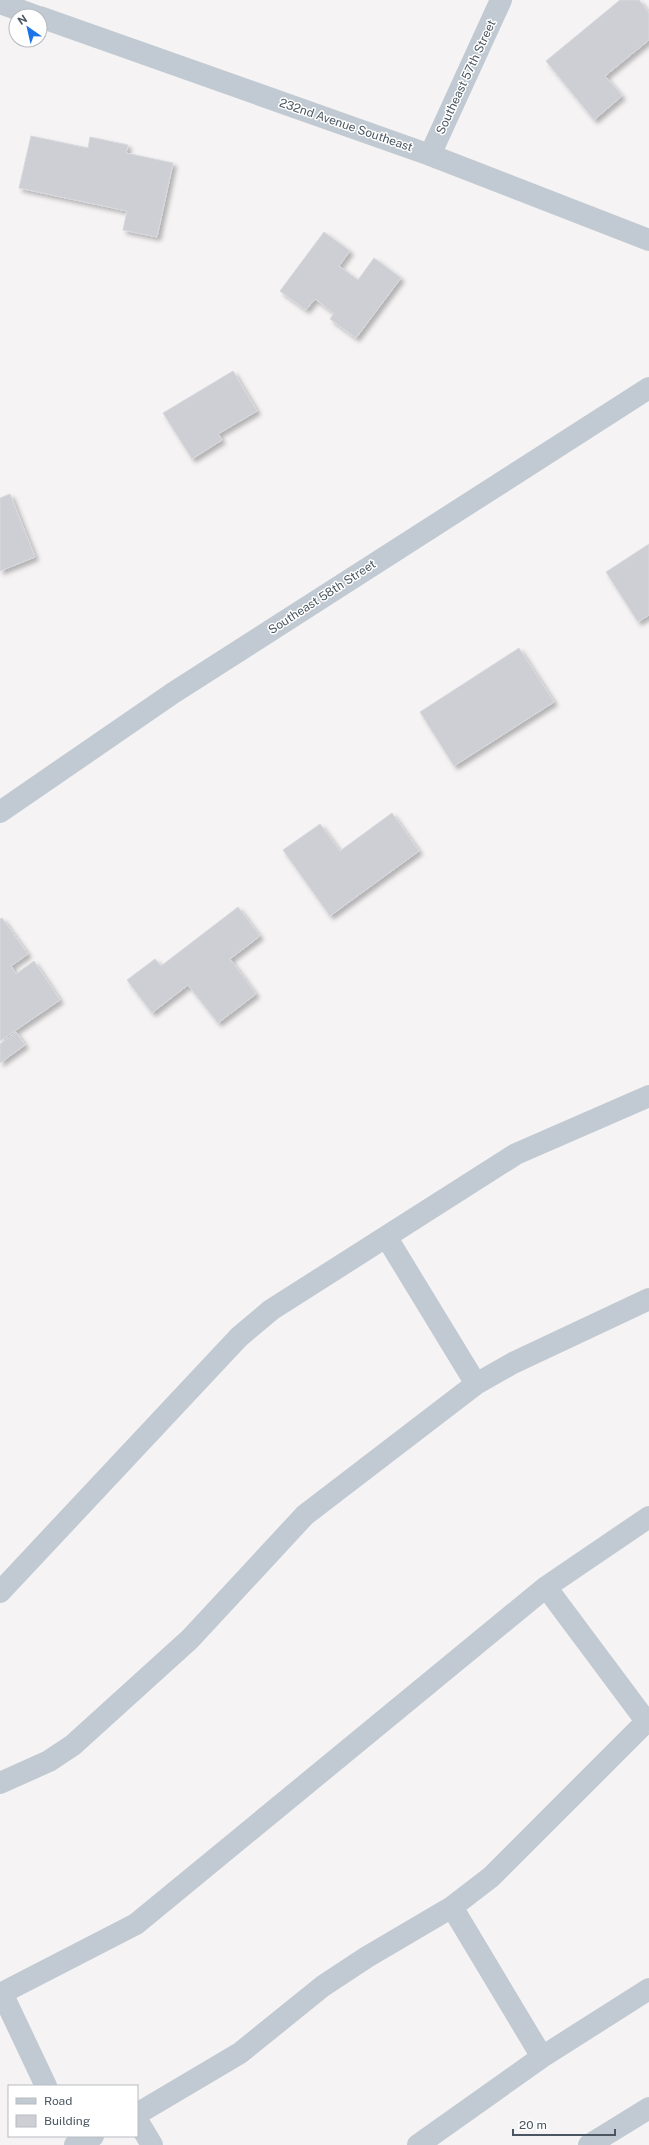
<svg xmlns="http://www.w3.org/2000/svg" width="649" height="2145" font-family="'Public Sans',sans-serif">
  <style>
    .building { fill: #cdcfd5; stroke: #d7d9de; filter: url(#shadow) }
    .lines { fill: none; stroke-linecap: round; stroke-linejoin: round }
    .minor { stroke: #c1cad2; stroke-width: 22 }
    .labels { text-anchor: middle; stroke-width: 3; stroke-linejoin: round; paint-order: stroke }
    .street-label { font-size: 12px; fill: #4a5661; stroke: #fff }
  </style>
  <defs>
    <filter id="shadow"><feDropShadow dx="3.5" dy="3.5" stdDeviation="2" flood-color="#0004"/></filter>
  </defs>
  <rect width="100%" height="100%" fill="#f5f3f3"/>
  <path class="building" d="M620,0H639L649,13V40L605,76L622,96L594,120L546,61Z
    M31,136L88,148L90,137L128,145L126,153L173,163L157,237L123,230L127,211L19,188Z
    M324,232L350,251L339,266L358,280L374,258L401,278L356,338L330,319L334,313L315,299L306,310L280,291Z
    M233,371L257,411L218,434L222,440L192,459L163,413Z
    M10,494L35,557L0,571V498Z
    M649,544V615L638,622L606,572Z
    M519,648L554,702L454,766L420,712Z
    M392,813L419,851L330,916L283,850L320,824L340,851Z
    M238,907L260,936L230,959L256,994L218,1023L188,985L152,1013L127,980L155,959L161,966Z
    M2,918L28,954L11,966L16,974L34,961L60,1000L0,1041V919Z
    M16,1032L25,1045L0,1063V1044Z"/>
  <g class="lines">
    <path class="minor" d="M0,3L36,16
      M40,17L430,155L649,240
      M430,155L501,0
      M0,812L173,693L649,388
      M387,1238L476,1384
      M546,1587L649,1517
      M0,1592L239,1337L271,1310L516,1154L649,1096
      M0,1783L49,1761L73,1745L190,1639L305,1515L476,1384L513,1363L649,1299
      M2,1993L136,1924L546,1587L646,1721
      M0,1994L2,1993L46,2086
      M542,2057L452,1907L491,1877L649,1719
      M137,2114L240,2053L323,1986L367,1957L452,1907
      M137,2120L152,2145
      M75,2145L93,2136
      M418,2145L542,2057L649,1989
      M589,2145L649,2108"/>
  </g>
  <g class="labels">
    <g class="street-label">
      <text transform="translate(466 77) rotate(-65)" y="4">Southeast 57th Street</text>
      <text transform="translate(346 125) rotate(19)" y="4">232nd Avenue Southeast</text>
      <text transform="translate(322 597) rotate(-33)" y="4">Southeast 58th Street</text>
    </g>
  </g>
  <rect x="8" y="2085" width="130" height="52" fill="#ffffff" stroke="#b7bbc0"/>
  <rect x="16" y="2098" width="20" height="6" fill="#c1cad2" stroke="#b7bbc0"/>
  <text x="44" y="2105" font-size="12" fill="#4a5661">Road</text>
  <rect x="16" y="2115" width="20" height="12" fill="#cdcfd5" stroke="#b7bbc0"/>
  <text x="44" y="2125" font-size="12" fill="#4a5661">Building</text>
  <g transform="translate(28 28) rotate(326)"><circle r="19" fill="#ffffff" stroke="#b7bbc0"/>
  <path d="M0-3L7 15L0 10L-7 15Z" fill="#1a73e8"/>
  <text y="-6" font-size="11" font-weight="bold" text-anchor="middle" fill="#4a5661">N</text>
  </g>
  <path d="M513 2129v6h102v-6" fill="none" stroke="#4a5661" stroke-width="2"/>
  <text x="519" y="2129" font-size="12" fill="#4a5661" stroke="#ffffff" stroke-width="3" paint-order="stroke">20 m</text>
</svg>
